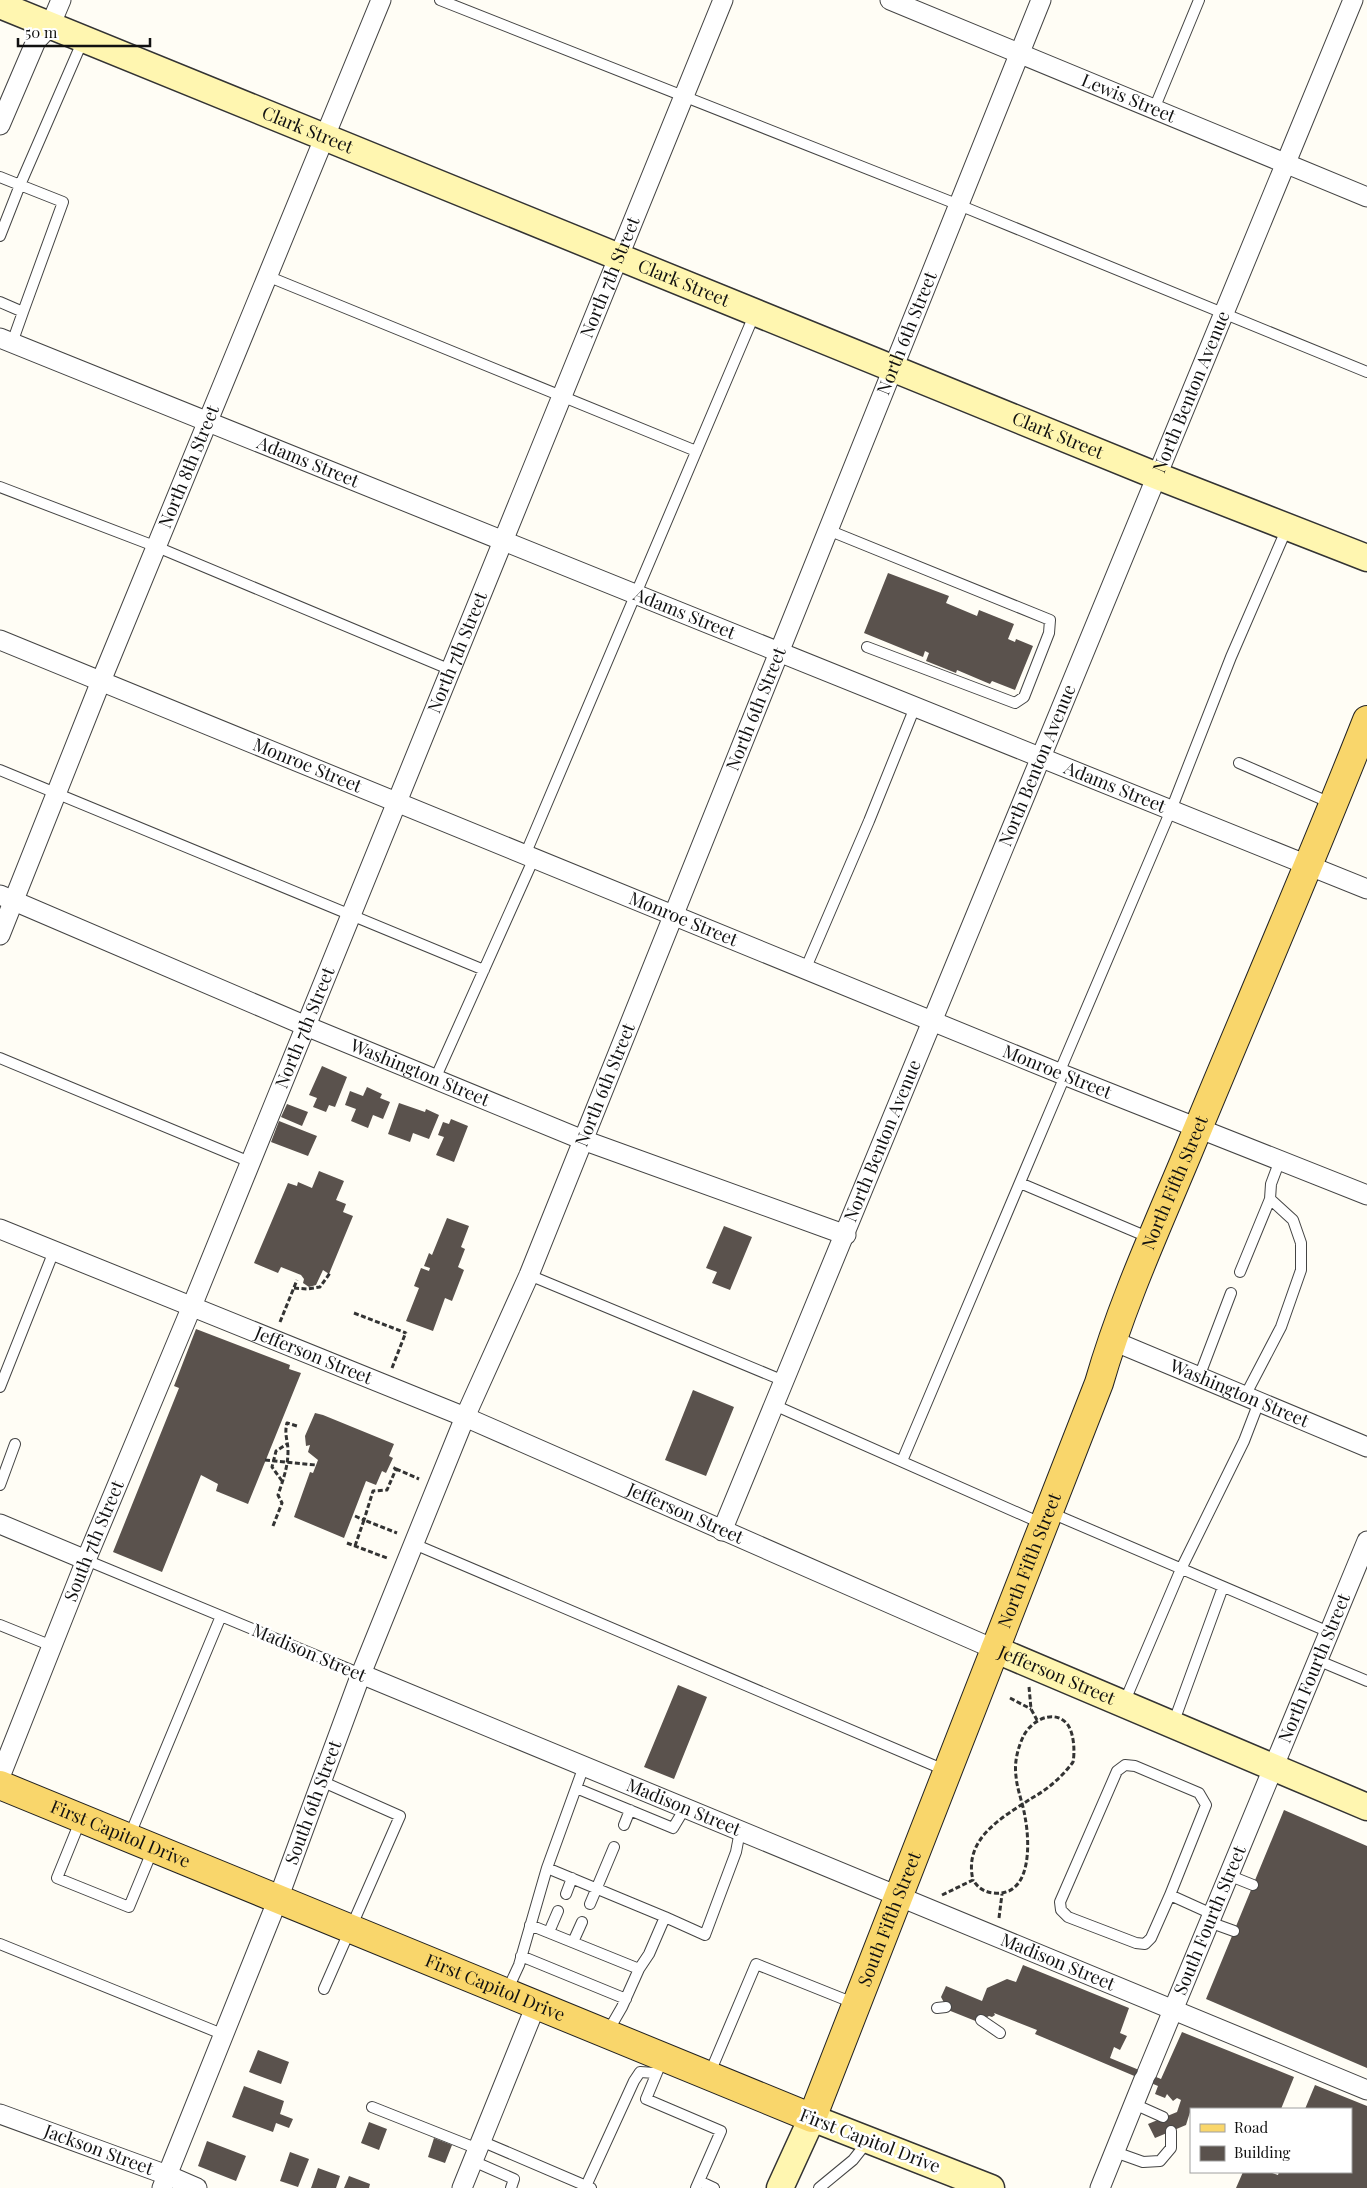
<svg xmlns="http://www.w3.org/2000/svg" width="1367" height="2188" font-family="'Playfair Display',serif">
  <style>
    .building { fill: #5a524d }
    .lines { fill: none; stroke-linecap: round; stroke-linejoin: round }
    .lane-casing { stroke: #444; stroke-width: 12 }
    .street-casing { stroke: #444; stroke-width: 21 }
    .secondary-casing { stroke: #333; stroke-width: 29 }
    .primary-casing { stroke: #222; stroke-width: 30 }
    .path { stroke: #333; stroke-width: 3; stroke-dasharray: 5 2.5; stroke-linecap: butt }
    .lane { stroke: #fff; stroke-width: 10 }
    .street { stroke: #fff; stroke-width: 19 }
    .secondary { stroke: #fff6b0; stroke-width: 26 }
    .primary { stroke: #f9d66b; stroke-width: 28 }
    .path-bridge { stroke: #333; stroke-width: 3; stroke-dasharray: 5 2.5; stroke-linecap: butt }
    .labels { text-anchor: middle; stroke-width: 5; stroke-linejoin: round; paint-order: stroke }
    .street-label { font-size: 18px; fill: #111; stroke: #fff }
  </style>
  <rect width="100%" height="100%" fill="#fffdf5"/>
  <path class="building" d="M888,573L949,596L946,603L977,616L979,610L1014,624L1008,639L1015,642L1016,639L1033,646L1015,690L992,681L990,684L957,670L956,673L926,661L929,653L925,651L923,657L864,633Z
    M322,1066L347,1077L335,1107L329,1105L326,1112L313,1107L317,1098L309,1095Z
    M367,1087L382,1094L380,1098L390,1102L383,1119L373,1115L368,1128L351,1121L356,1109L345,1105L350,1091L363,1096Z
    M399,1103L425,1112L426,1109L439,1115L429,1139L413,1133L410,1142L388,1134Z
    M287,1104L308,1112L302,1126L281,1117Z
    M451,1119L468,1126L454,1162L436,1155L444,1137L438,1135L443,1122L449,1124Z
    M279,1121L317,1136L308,1156L271,1142Z
    M319,1171L344,1181L336,1200L346,1204L343,1212L353,1216L329,1274L323,1270L316,1285L309,1287L303,1283L304,1279L301,1275L281,1267L278,1273L254,1263L288,1183L297,1186L298,1182L312,1188Z
    M447,1218L469,1226L461,1247L465,1249L458,1267L464,1270L452,1301L445,1298L433,1331L406,1321L419,1288L414,1286L421,1268L429,1271L430,1268L424,1266L429,1253L432,1255Z
    M724,1226L752,1237L730,1290L712,1283L717,1272L706,1268Z
    M196,1329L290,1365L289,1369L301,1373L248,1504L216,1491L218,1484L201,1475L162,1572L113,1552L179,1388L174,1386Z
    M693,1390L734,1407L706,1476L665,1460Z
    M315,1413L323,1415L394,1444L389,1456L393,1458L386,1473L382,1471L376,1485L366,1481L344,1538L294,1517L310,1472L313,1473L318,1460L308,1452L310,1445L306,1446L305,1436Z
    M678,1685L707,1697L674,1779L644,1767Z
    M1284,1810L1367,1846V2068L1206,1999Z
    M1023,1965L1129,2008L1120,2033L1127,2036L1120,2050L1114,2047L1110,2058L1161,2079L1182,2032L1294,2077L1281,2109L1193,2108L1191,2109L1186,2125L1155,2138L1148,2124L1177,2112L1181,2100L1177,2098L1173,2101L1167,2094L1165,2098L1155,2094L1158,2086L1035,2034L1037,2030L994,2013L995,2015L992,2017L989,2016L978,2022L948,2010L941,1997L946,1986L982,2001L987,1988L1007,1979L1016,1982Z
    M258,2050L289,2062L281,2084L249,2072Z
    M1315,2085L1367,2106V2188H1236L1243,2172H1269L1278,2175L1279,2172H1351V2109H1305Z
    M244,2086L284,2101L280,2114L293,2119L289,2128L276,2123L273,2132L232,2117Z
    M369,2122L387,2129L379,2150L361,2143Z
    M434,2138L452,2145L445,2163L428,2157Z
    M207,2141L246,2156L236,2181L198,2166Z
    M290,2152L309,2159L298,2187L280,2181Z
    M318,2168L340,2176L336,2188H311Z
    M349,2176L370,2184L369,2188H344Z"/>
  <g class="lines">
    <g class="lane-casing">
      <path id="lane" d="M440,0L959,205L1367,372
        M1154,109L1199,0
        M0,177L20,185L83,40
        M0,236L20,185L63,202L23,312L0,302
        M267,276L696,451
        M12,343L23,312
        M0,487L157,547L451,670
        M828,530L1050,620L1049,633L1024,697L1015,703L867,647
        M1239,763L1333,804
        M0,770L484,970
        M525,855L755,313
        M805,970L869,821L915,707
        M0,1058L250,1162
        M1059,1073L1171,810L1231,657L1287,528
        M435,1079L534,858
        M1020,1183L1150,1238
        M1240,1272L1270,1199
        M529,1275L784,1381
        M1199,1377L1231,1293
        M0,1387L54,1251
        M1245,1396L1281,1327L1301,1270V1243L1293,1220L1270,1199L1271,1184L1280,1160
        M774,1405L1043,1524
        M902,1461L1065,1076
        M0,1485L15,1444
        M1049,1512L1329,1632
        M414,1544L947,1771
        M86,1560L361,1674
        M0,1625L52,1646
        M1317,1660L1367,1681
        M1124,1703L1181,1569L1244,1441L1259,1402
        M1173,1724L1223,1587
        M321,1781L400,1816L324,1989
        M576,1788L673,1828L685,1808
        M81,1819L57,1878L129,1907L153,1849
        M624,1825L630,1810
        M129,1837L221,1616
        M547,1868L665,1917L649,1954L639,1969L622,2007L607,2033
        M1228,1875L1253,1885
        M566,1894L572,1878
        M1170,1895L1206,1805L1199,1793L1135,1766L1125,1765L1117,1771L1060,1902L1061,1910L1068,1917L1136,1943L1145,1944L1151,1938L1170,1895L1212,1914
        M590,1904L614,1847
        M665,1917L705,1935L736,1852L740,1831
        M1209,1922L1234,1931
        M530,1925L639,1969
        M549,1932L558,1911
        M573,1942L582,1922
        M0,1944L222,2034
        M521,1956L626,1999
        M507,1991L519,1965L547,1868L584,1766
        M937,2008L946,2007
        M981,2020L1000,2033
        M663,2058L646,2099L721,2131L696,2188
        M709,2075L756,1964L856,2004
        M1134,2104L1163,2117
        M372,2107L478,2149
        M481,2141L591,2188
        M1115,2152L1143,2162L1160,2161L1171,2148V2131
        M473,2161L514,2179L511,2188
        M699,2181L714,2188
        M586,2186L634,2081L640,2072L655,2073
        M819,2188L853,2160L868,2141"/>
    </g>
    <g class="street-casing">
      <g id="street">
        <path id="s1" d="M890,0L1367,197"/>
        <path d="M0,125L36,41L50,26L61,0"/>
        <path id="s2" d="M0,338L1367,889"/>
        <path id="s3" d="M0,640L1059,1073L1367,1195"/>
        <path id="s4" d="M0,895L306,1026L583,1140L846,1235"/>
        <path id="s5" d="M0,935L101,681L381,0"/>
        <path id="s6" d="M0,1229L465,1417L994,1649"/>
        <path id="s7" d="M1111,1340L1367,1447"/>
        <path d="M0,1524L86,1560"/>
        <path id="s8" d="M722,1531L1353,0"/>
        <path id="s9" d="M361,1674L1367,2090"/>
        <path id="s10" d="M0,1777L86,1560L192,1306L723,0"/>
        <path id="s11" d="M1147,2073L1367,1541"/>
        <path id="s12" d="M0,2114L167,2175L197,2188"/>
        <path id="s13" d="M162,2188L278,1899L361,1674L465,1417L529,1275L1041,0"/>
        <path d="M462,2188L536,2005"/>
        <path d="M1100,2188L1144,2079"/>
      </g>
    </g>
    <g class="secondary-casing">
      <g id="secondary">
        <path id="s14" d="M0,5L1157,476L1367,558"/>
        <path id="s15" d="M994,1649L1367,1807"/>
        <path d="M780,2188L812,2118L991,2188"/>
      </g>
    </g>
    <g class="primary-casing">
      <g id="primary">
        <path id="s16" d="M0,1785L812,2118L1099,1383C1122,1303 1157,1227 1189,1150C1248,1007 1310,865 1367,720"/>
      </g>
    </g>
    <path class="path" d="M294,1288L307,1289L320,1287L330,1273
      M354,1313L406,1333
      M280,1322L297,1280
      M392,1368L406,1332
      M396,1469L419,1479
      M282,1481L272,1467L276,1451L287,1444
      M355,1516L364,1520L373,1491L387,1490L396,1469L392,1467
      M273,1526L282,1503L278,1495C283,1480 288,1467 288,1451C288,1441 284,1434 287,1423L297,1426
      M347,1543L387,1558
      M355,1546L364,1520L397,1533
      M1029,1687L1031,1709L1037,1720
      M1010,1698L1031,1709
      M942,1895L973,1880C963,1838 1003,1817 1032,1798C1048,1789 1062,1777 1073,1762C1075,1752 1074,1734 1068,1725C1055,1708 1032,1720 1024,1735C1018,1747 1014,1762 1016,1776C1017,1790 1023,1803 1025,1817C1030,1842 1032,1897 994,1893C984,1892 978,1888 973,1880
      M999,1918L1002,1894"/>
    <use href="#lane" class="lane"/>
    <use href="#street" class="street"/>
    <use href="#secondary" class="secondary"/>
    <use href="#primary" class="primary"/>
    <path class="path-bridge" d="M265,1460L316,1465"/>
  </g>
  <g class="labels">
    <g class="street-label">
      <text dy="6" stroke="none"><textPath href="#s1" startOffset="258">Lewis Street</textPath></text>
      <text dy="6" stroke="none"><textPath href="#s14" startOffset="332">Clark Street</textPath></text>
      <text dy="6" stroke="none"><textPath href="#s10" startOffset="1619">North 7th Street</textPath></text>
      <text dy="6" stroke="none"><textPath href="#s14" startOffset="738">Clark Street</textPath></text>
      <text dy="6" stroke="none"><textPath href="#s13" startOffset="1999">North 6th Street</textPath></text>
      <text dy="6" stroke="none"><textPath href="#s8" startOffset="1232">North Benton Avenue</textPath></text>
      <text dy="6" stroke="none"><textPath href="#s14" startOffset="1142">Clark Street</textPath></text>
      <text dy="6" stroke="none"><textPath href="#s2" startOffset="332">Adams Street</textPath></text>
      <text dy="6" stroke="none"><textPath href="#s5" startOffset="505">North 8th Street</textPath></text>
      <text dy="6" stroke="none"><textPath href="#s2" startOffset="738">Adams Street</textPath></text>
      <text dy="6" stroke="none"><textPath href="#s10" startOffset="1214">North 7th Street</textPath></text>
      <text dy="6" stroke="none"><textPath href="#s13" startOffset="1594">North 6th Street</textPath></text>
      <text dy="6" stroke="none"><textPath href="#s3" startOffset="332">Monroe Street</textPath></text>
      <text dy="6" stroke="none"><textPath href="#s8" startOffset="828">North Benton Avenue</textPath></text>
      <text dy="6" stroke="none"><textPath href="#s2" startOffset="1202">Adams Street</textPath></text>
      <text dy="6" stroke="none"><textPath href="#s3" startOffset="738">Monroe Street</textPath></text>
      <text dy="6" stroke="none"><textPath href="#s10" startOffset="809">North 7th Street</textPath></text>
      <text dy="6" stroke="none"><textPath href="#s3" startOffset="1142">Monroe Street</textPath></text>
      <text dy="6" stroke="none"><textPath href="#s4" startOffset="456">Washington Street</textPath></text>
      <text dy="6" stroke="none"><textPath href="#s13" startOffset="1189">North 6th Street</textPath></text>
      <text dy="6" stroke="none"><textPath href="#s8" startOffset="422">North Benton Avenue</textPath></text>
      <text dy="6" stroke="none"><textPath href="#s16" startOffset="1881">North Fifth Street</textPath></text>
      <text dy="6" stroke="none"><textPath href="#s6" startOffset="338">Jefferson Street</textPath></text>
      <text dy="6" stroke="none"><textPath href="#s7" startOffset="139">Washington Street</textPath></text>
      <text dy="6" stroke="none"><textPath href="#s6" startOffset="742">Jefferson Street</textPath></text>
      <text dy="6" stroke="none"><textPath href="#s10" startOffset="254">South 7th Street</textPath></text>
      <text dy="6" stroke="none"><textPath href="#s16" startOffset="1476">North Fifth Street</textPath></text>
      <text transform="translate(309 1653) rotate(23)" y="6">Madison Street</text>
      <text dy="6" stroke="none"><textPath href="#s11" startOffset="438">North Fourth Street</textPath></text>
      <text dy="6" stroke="none"><textPath href="#s15" startOffset="68">Jefferson Street</textPath></text>
      <text dy="6" stroke="none"><textPath href="#s13" startOffset="414">South 6th Street</textPath></text>
      <text dy="6" stroke="none"><textPath href="#s9" startOffset="349">Madison Street</textPath></text>
      <text dy="6" stroke="none"><textPath href="#s16" startOffset="130">First Capitol Drive</textPath></text>
      <text dy="6" stroke="none"><textPath href="#s16" startOffset="1091">South Fifth Street</textPath></text>
      <text dy="6" stroke="none"><textPath href="#s11" startOffset="165">South Fourth Street</textPath></text>
      <text dy="6" stroke="none"><textPath href="#s9" startOffset="754">Madison Street</textPath></text>
      <text dy="6" stroke="none"><textPath href="#s16" startOffset="535">First Capitol Drive</textPath></text>
      <text transform="translate(870 2141) rotate(21)" y="6">First Capitol Drive</text>
      <text dy="6" stroke="none"><textPath href="#s12" startOffset="105">Jackson Street</textPath></text>
    </g>
  </g>
  <rect x="1190" y="2108" width="162" height="65" fill="#ffffff" stroke="#a0a0a0"/>
  <rect x="1200" y="2124" width="25" height="8" fill="#f9d66b" stroke="#a0a0a0"/>
  <text x="1234" y="2133" font-size="15" fill="#111111">Road</text>
  <rect x="1200" y="2146" width="25" height="15" fill="#5a524d" stroke="#a0a0a0"/>
  <text x="1234" y="2158" font-size="15" fill="#111111">Building</text>
  <path d="M18 38v8h132v-8" fill="none" stroke="#111111" stroke-width="2.5"/>
  <text x="25" y="38" font-size="15" fill="#111111" stroke="#ffffff" stroke-width="4" paint-order="stroke">50 m</text>
</svg>
